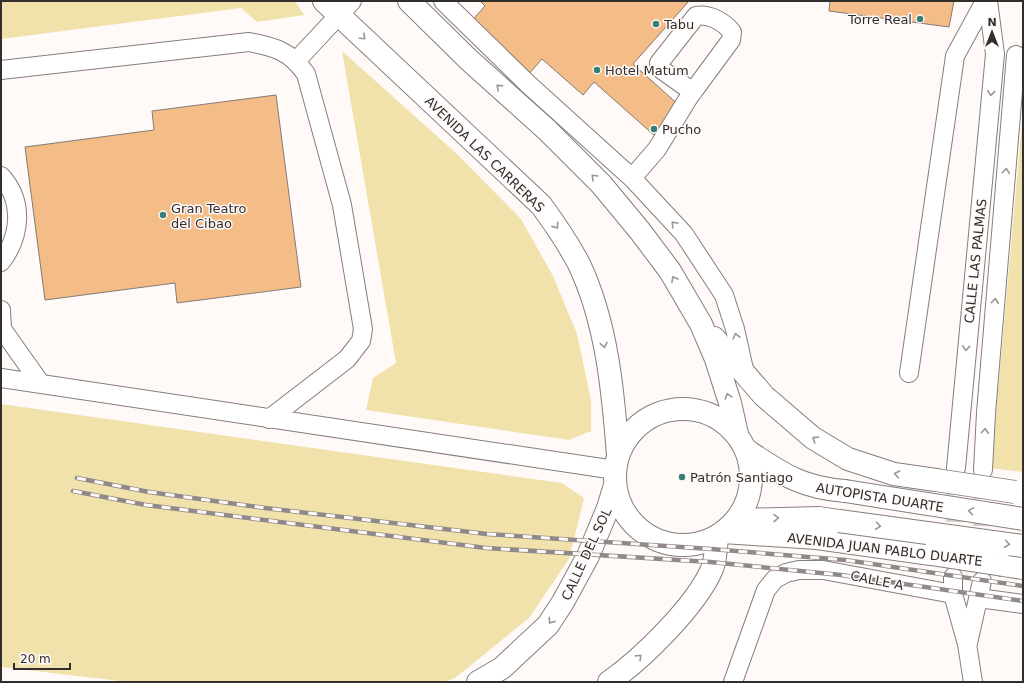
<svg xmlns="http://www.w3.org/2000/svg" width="1024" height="683" font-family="'DejaVu Sans',sans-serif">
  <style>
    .green { fill: #f0e2aa }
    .building { fill: #f4bc87; stroke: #827c77 }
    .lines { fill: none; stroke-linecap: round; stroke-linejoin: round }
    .minor-tunnel { stroke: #d6d0cf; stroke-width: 18; stroke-dasharray: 18 9; stroke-linecap: butt }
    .minor-casing { stroke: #867e7c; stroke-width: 20 }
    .major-casing { stroke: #867e7c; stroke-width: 24 }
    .highway-casing { stroke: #867e7c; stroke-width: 24 }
    .minor { stroke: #fff; stroke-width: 18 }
    .major { stroke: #fff; stroke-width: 22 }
    .highway { stroke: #fff; stroke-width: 22 }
    .rail-casing { stroke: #8f8a89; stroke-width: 4.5 }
    .rail { stroke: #fff9f8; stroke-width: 3; stroke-dasharray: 9; stroke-linecap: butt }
    .major-bridge-casing { stroke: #867e7c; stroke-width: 24; stroke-linecap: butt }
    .highway-bridge-casing { stroke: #867e7c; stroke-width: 24; stroke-linecap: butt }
    .major-bridge { stroke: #fff; stroke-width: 22 }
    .highway-bridge { stroke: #fff; stroke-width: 22 }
    .oneway { stroke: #989696 }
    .poi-dot { fill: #377e77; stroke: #fff9f8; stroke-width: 1.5 }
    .labels { text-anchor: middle; stroke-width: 3; stroke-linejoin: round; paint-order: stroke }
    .poi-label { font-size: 13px; fill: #322e2d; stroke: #fff9f8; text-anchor: start }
    .street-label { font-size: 13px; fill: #322e2d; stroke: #fff9f8 }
  </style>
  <rect width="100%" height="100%" fill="#fff9f8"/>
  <path class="green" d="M1,1H295L304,15L257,22L241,8L1,39Z
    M342,51L457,154L521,219L553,276L577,334L591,400V431L569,440L366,410L373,378L396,363Z
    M1023,111V472L991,468Z
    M1,404L562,483L584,498L569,559L529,618L455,678L444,682H129L1,667Z"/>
  <path class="building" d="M480,1H689L633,64L681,107L655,136L594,82L583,95L542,59L526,77L468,25L485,6Z
    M830,1H954L949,27L829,11Z
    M276,95L301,287L177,303L175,283L45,300L25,147L154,130L152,111Z"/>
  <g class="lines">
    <path class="minor-tunnel" d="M954,549L956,469
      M982,553L983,474"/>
    <g class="minor-casing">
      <path id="minor" d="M443,1L528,84L632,178L684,234L724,295L735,329L745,374
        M296,61L352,1
        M1,70L249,42C275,47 290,51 306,74L342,205L363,329L361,341L347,359L269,419
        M1,176C24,201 21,236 1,262
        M632,178L657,149L689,97C703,78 717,59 731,40L732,32C724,22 709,13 696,16L659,63L662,70L693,92
        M1,310L2,329L41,384
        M909,373L955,56L985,1
        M1,378L615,470
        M956,468L995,54L988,1
        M983,470L986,413L1016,55
        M953,577V594L967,644L973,682
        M979,598L1023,604
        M968,643L982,581
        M733,682L766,590L775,579L786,573L799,570H823L953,594"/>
    </g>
    <g class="major-casing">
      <path id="major" d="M324,1L541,205C555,224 568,243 579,264C607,323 613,391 618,455
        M409,1L468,59L547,130L601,184L640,231L670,271L701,324L716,359L730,403L737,434
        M714,338L764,396L813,438L848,459L894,474L936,480
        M615 477a68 68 0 1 1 136 0a68 68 0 1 1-136 0Z
        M723,532L817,538L931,554
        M1003,565L1023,568
        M478,682L502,668L548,625L563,602L588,556L608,508L615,485
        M609,682C642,659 696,606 712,569C716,559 716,547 717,536"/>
    </g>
    <g class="highway-casing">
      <path id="highway" d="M746,450C781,473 801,488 845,491
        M737,520L819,518L839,521"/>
    </g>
    <use href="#minor" class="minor"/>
    <use href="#major" class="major"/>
    <use href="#highway" class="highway"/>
    <g class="rail-casing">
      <path id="rail" d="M77,478L149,492L265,508L487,534L711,549L845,560L1023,586
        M73,491L146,505L486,548L710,562L841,575L1023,601"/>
    </g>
    <use href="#rail" class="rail"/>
    <g class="major-bridge-casing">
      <path id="major-bridge" d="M936,480L1015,492
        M931,554L1003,565"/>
    </g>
    <g class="highway-bridge-casing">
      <path id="highway-bridge" d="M845,491L1023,519
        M839,521L1023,546"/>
    </g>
    <use href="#major-bridge" class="major-bridge"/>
    <use href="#highway-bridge" class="highway-bridge"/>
  </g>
  <defs><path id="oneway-chevron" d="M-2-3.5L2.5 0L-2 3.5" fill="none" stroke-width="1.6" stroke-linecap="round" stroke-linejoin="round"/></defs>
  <g class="oneway">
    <use href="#oneway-chevron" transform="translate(363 37) rotate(43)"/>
    <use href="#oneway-chevron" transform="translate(499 87) rotate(-138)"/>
    <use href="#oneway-chevron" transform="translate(991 93) rotate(96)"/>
    <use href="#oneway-chevron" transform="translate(1006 171) rotate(-85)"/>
    <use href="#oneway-chevron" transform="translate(594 177) rotate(-135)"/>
    <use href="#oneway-chevron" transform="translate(674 224) rotate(-133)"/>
    <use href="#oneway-chevron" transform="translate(556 226) rotate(55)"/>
    <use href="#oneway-chevron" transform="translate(674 279) rotate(-121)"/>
    <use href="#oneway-chevron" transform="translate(995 301) rotate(-85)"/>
    <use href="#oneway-chevron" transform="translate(736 336) rotate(-103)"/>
    <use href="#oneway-chevron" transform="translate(604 345) rotate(79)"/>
    <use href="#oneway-chevron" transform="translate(966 348) rotate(96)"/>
    <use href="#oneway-chevron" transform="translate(728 396) rotate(-108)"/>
    <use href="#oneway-chevron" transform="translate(985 431) rotate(-87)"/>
    <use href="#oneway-chevron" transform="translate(815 439) rotate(-147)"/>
    <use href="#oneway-chevron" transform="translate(897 474) rotate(-169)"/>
    <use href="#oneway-chevron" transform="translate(971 511) rotate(-171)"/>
    <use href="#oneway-chevron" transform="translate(776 518) rotate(-1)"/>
    <use href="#oneway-chevron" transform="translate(878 526) rotate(8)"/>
    <use href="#oneway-chevron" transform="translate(1007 544) rotate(8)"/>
    <use href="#oneway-chevron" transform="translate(551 621) rotate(125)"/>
    <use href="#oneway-chevron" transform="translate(639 657) rotate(-45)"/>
  </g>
  <g class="poi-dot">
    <circle cx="920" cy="19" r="4"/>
    <circle cx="656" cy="24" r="4"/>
    <circle cx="597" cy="70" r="4"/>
    <circle cx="654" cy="129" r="4"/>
    <circle cx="163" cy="215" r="4"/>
    <circle cx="682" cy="477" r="4"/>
  </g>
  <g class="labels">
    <g class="poi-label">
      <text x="912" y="24" text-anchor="end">Torre Real</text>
      <text x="664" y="29">Tabu</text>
      <text x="605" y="75">Hotel Matum</text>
      <text x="662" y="134">Pucho</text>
      <text x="171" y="213">Gran Teatro<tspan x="171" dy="15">del Cibao</tspan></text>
      <text x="690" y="482">Patrón Santiago</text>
    </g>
    <g class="street-label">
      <text transform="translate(485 154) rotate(44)" y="5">AVENIDA LAS CARRERAS</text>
      <text transform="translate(975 261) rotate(-84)" y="5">CALLE LAS PALMAS</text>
      <text transform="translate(880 497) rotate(9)" y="5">AUTOPISTA DUARTE</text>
      <text transform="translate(885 549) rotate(7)" y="5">AVENIDA JUAN PABLO DUARTE</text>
      <text transform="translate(586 554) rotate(-65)" y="5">CALLE DEL SOL</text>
      <text transform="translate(877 580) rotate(11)" y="5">CALLE A</text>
    </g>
  </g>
  <rect width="1024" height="683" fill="none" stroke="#322e2d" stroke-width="4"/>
  <g transform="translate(992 32)" stroke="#fff9f8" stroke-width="3" paint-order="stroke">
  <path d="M0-3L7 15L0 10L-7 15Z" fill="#322e2d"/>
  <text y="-6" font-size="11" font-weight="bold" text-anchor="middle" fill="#322e2d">N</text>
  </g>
  <path d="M14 663v6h56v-6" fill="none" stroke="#322e2d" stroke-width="2"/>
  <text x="20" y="663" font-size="12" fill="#322e2d" stroke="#fff9f8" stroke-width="3" paint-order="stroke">20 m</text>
</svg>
